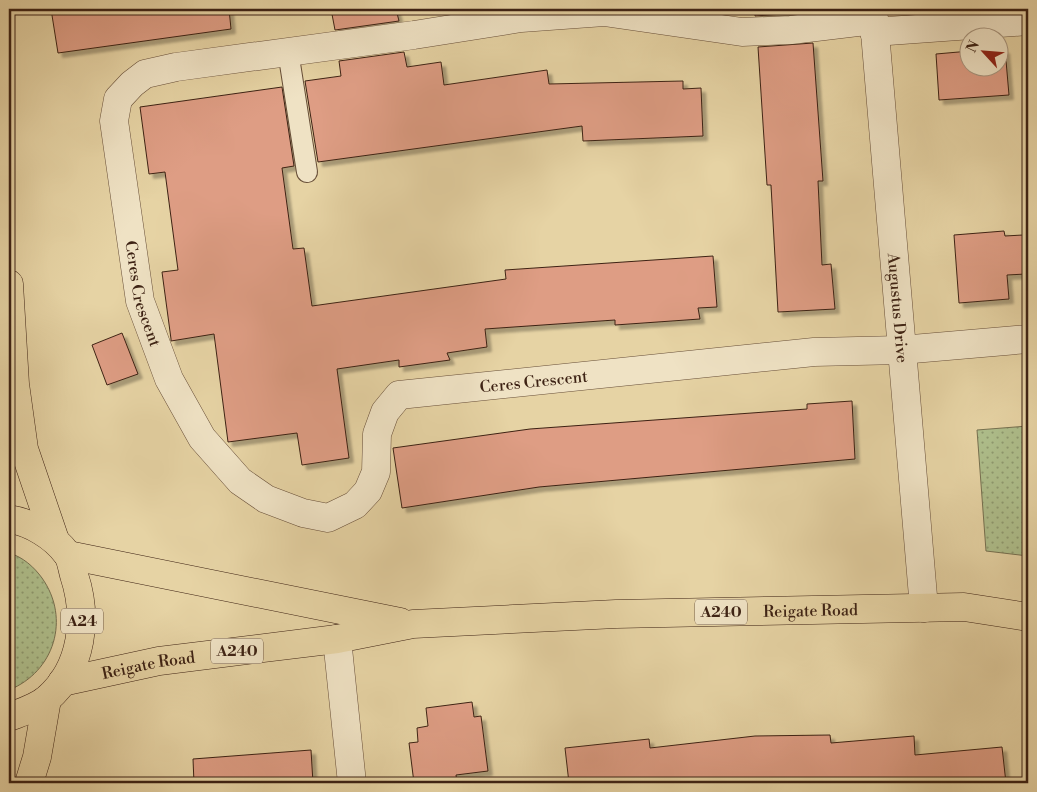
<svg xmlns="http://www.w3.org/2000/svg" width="1037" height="792" font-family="'Libre Bodoni',serif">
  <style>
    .grass { fill: url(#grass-dots); stroke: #767050 }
    .building { fill: #de9d84; stroke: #3d2214; filter: url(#shadow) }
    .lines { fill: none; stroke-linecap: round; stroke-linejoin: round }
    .lane-casing { stroke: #674e38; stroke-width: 22 }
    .street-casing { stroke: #674e38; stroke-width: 29 }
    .highway-casing { stroke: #3d2214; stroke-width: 29 }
    .lane { stroke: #efe2c4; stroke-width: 20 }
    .street { stroke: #efe2c4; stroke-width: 28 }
    .highway { stroke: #e6d3a4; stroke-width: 28 }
    .labels { text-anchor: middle; stroke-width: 4; stroke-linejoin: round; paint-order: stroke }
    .shield { fill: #efe2c4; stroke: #725c49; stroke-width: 1 }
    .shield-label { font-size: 15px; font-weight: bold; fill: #3d2214 }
    .street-label { font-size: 16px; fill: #3d2214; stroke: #efe2c4 }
  </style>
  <defs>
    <pattern id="grass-dots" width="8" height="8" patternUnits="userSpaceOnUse" patternTransform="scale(1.25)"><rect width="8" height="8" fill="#aebe8b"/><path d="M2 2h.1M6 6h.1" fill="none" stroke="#8f9a70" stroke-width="1.8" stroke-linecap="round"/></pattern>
    <filter id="shadow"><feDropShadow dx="4.5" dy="4.5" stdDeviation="1" flood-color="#0004"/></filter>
  </defs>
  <rect width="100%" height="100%" fill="#e6d3a4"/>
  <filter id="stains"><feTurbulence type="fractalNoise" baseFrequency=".004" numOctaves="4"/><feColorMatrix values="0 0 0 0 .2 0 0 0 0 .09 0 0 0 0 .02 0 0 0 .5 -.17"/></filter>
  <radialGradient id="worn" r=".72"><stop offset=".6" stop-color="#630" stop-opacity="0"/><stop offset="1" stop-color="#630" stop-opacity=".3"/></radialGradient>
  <path class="grass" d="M1028,426V556L986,551L977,430Z
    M9,553C23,557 34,567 42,578C71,619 54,672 9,690Z"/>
  <path class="building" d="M51,9H229L231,29L58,53Z
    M331,9H396L399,21L335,30Z
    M755,9H811V12L755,16Z
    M813,43L823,181H818L822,265L831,264L835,309L778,312L771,185H767L758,47Z
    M1000,49H1005L1009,95L939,100L936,54L970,51V68H1000Z
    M404,52L407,67L441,62L444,85L547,70L549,84L683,81V89L701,88L703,136L583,141L582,126L318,162L305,81L341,76L339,61Z
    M282,87L294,166L282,168L293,249L304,248L312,306L506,279L505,270L713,256L717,307L698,308L700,319L615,325V320L485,329L487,347L447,353L450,360L399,367V360L337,369L349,458L302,465L297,433L228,442L214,334L171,341V339L162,272L178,270L165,172L149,174L140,107Z
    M1004,231L1005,236L1023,235L1026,274L1007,275L1009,299L959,303L954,235Z
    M122,333L138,374L107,385L92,345Z
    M852,401L855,459L539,487L402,508L393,448L530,429L807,409V404Z
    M472,702L474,717L481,716L488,771L456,775L457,783H414L409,743L418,742L417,728L428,726L426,708Z
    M830,735L831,743L914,736L915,755L1002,747L1006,783H569L565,748L649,739L650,748L755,736Z
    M311,750L313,783H194L193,759Z"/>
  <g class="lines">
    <g class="lane-casing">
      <path id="lane" d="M288,51L307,172"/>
    </g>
    <g class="street-casing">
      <g id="street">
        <path id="s1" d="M873,9L924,608"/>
        <path id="s2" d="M874,20L791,30L742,32L604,12L521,18L414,35L176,67L145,74L132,84L118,99L114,121L140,301L169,379L202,438L240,481L266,499L303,513L328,518L355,505L368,491L376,472L377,434L385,412L399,395L814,352L901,350L1028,339"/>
        <path d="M874,32L1028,21"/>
        <path d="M337,639L352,783"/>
      </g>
    </g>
    <g class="highway-casing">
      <g id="highway">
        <path d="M9,284L15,384L24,449L55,540"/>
        <path d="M9,519C30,522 54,536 67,554C71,559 72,568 74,575C88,617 83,668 47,699C36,708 22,712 9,717"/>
        <path d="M68,555L400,622"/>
        <path id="s3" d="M62,682L159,661L337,639L413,624L616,614L964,607L1028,617"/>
        <path d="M29,783L37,757L47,699"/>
      </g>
    </g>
    <use href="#lane" class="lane"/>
    <use href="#street" class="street"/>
    <use href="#highway" class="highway"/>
  </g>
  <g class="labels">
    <g class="shield">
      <rect x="695" y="599.5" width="52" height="25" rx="4"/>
      <rect x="61" y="608.5" width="42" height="25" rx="4"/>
      <rect x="211" y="638.5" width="52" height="25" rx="4"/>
    </g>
    <g class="shield-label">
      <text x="721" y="617">A240</text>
      <text x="82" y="626">A24</text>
      <text x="237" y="656">A240</text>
    </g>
    <g class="street-label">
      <text dy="6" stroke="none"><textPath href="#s2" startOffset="970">Ceres Crescent</textPath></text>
      <text dy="6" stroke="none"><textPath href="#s1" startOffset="300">Augustus Drive</textPath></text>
      <text dy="6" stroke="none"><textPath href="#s2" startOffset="1570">Ceres Crescent</textPath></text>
      <text dy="6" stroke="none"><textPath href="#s3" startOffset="754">Reigate Road</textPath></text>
      <text dy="6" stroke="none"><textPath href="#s3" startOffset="88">Reigate Road</textPath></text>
    </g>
  </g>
  <rect width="1037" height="792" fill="none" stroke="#e6d3a4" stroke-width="30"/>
  <rect x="10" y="10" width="1017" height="772" fill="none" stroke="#3d2214" stroke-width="2.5"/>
  <rect x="15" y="15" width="1007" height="762" fill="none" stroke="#3d2214"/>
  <g transform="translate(984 52) rotate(296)"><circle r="24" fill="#efe2c4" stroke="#a8957e"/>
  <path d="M0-4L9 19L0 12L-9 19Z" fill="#8f2418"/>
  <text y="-8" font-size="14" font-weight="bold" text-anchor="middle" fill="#3d2214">N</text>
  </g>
  <rect width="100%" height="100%" filter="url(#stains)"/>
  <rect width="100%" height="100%" fill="url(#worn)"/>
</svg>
